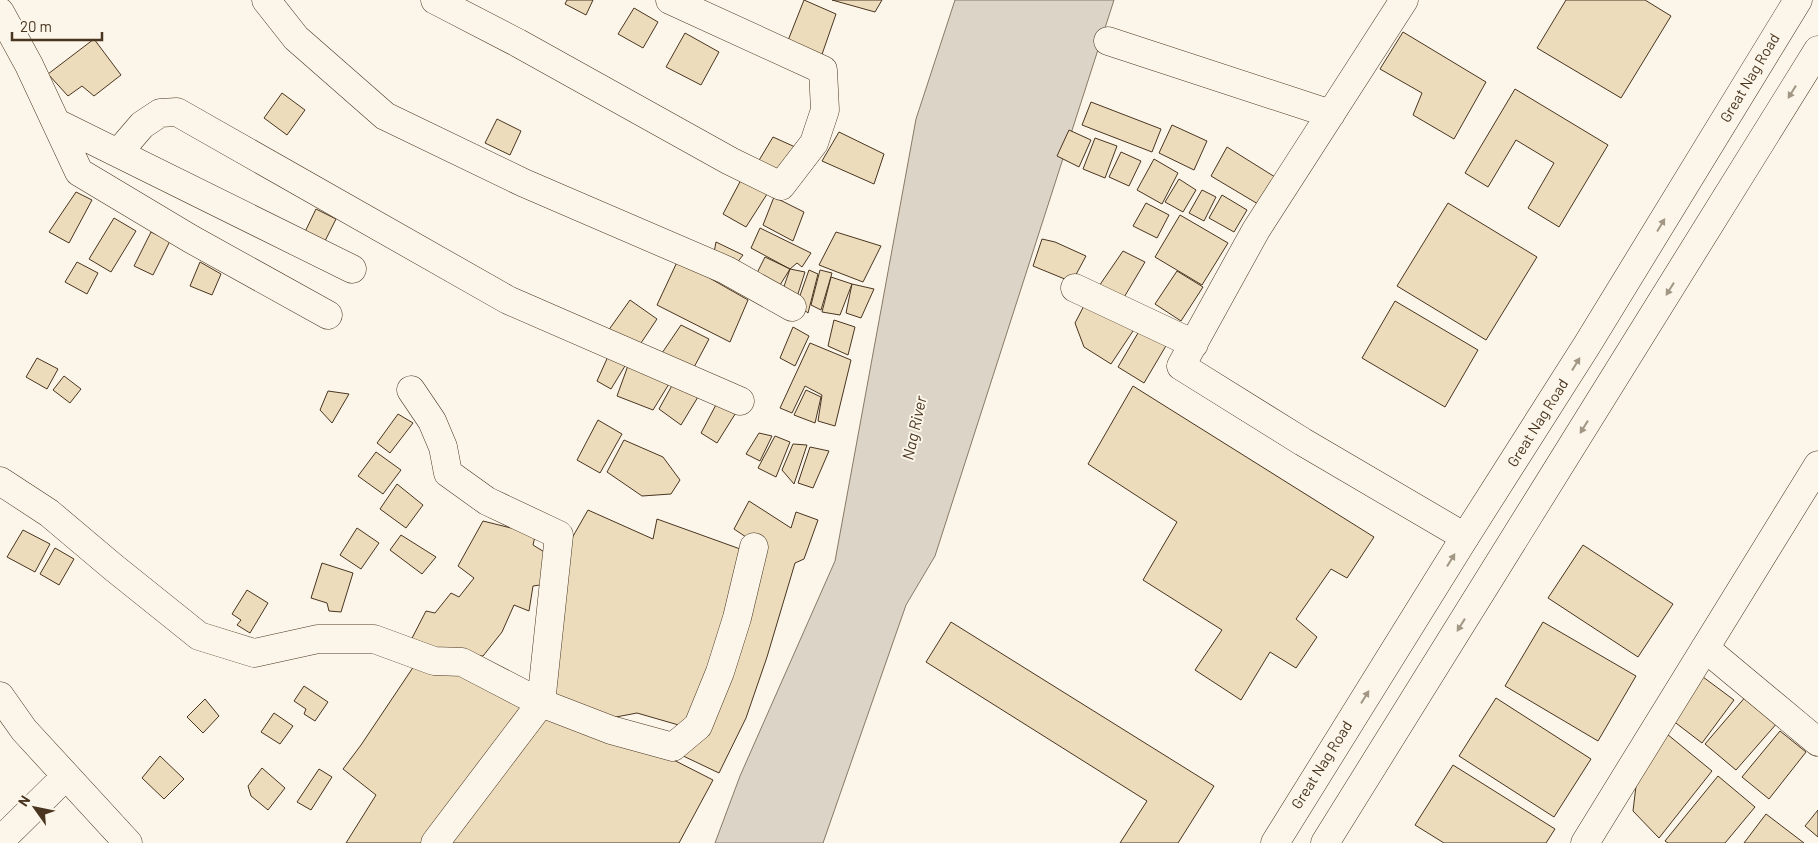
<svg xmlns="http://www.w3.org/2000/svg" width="1818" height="843" font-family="Barlow,sans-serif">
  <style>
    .water { fill: #dcd4c6; stroke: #887966 }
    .building { fill: #ecdcbc; stroke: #4a3520 }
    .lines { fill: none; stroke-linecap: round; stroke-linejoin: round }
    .street-casing { stroke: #4a3520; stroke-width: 29 }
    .secondary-casing { stroke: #4a3520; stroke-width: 29 }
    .street { stroke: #fbf6e9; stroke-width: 28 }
    .secondary { stroke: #fbf6e9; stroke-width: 28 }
    .oneway { fill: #a29684 }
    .labels { text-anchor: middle; stroke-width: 4; stroke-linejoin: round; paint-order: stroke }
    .street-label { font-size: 15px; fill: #4a3520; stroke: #fbf6e9 }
    .water-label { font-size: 16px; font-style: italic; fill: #4a3520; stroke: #fbf6e9 }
  </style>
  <rect width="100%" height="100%" fill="#fbf6e9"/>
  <path class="water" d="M955,0H1114L935,556L906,605L823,843H715L740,776L835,561L916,119Z"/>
  <path class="building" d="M567,0H593L586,15L565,4Z
    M804,0L836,14L819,63L787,43Z
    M832,0H882L875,12Z
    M1566,0H1645L1671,16L1621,98L1537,48Z
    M634,8L658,22L643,48L618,34Z
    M1403,32L1486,82L1454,139L1413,115L1422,93L1380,69Z
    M685,33L719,52L701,85L666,67Z
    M94,39L121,75L94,96L82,86L68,96L48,74Z
    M1515,89L1608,145L1559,227L1528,208L1554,163L1516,140L1488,187L1465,173Z
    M282,93L305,110L287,135L264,118Z
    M1091,102L1161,129L1152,152L1082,125Z
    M497,119L521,131L510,155L485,143Z
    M1172,125L1207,141L1194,170L1159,153Z
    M1069,130L1091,140L1079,167L1057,156Z
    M839,132L884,154L874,184L822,161Z
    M773,137L804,151L780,181L755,167Z
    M1095,138L1117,146L1105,178L1083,169Z
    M1227,147L1275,177L1258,204L1211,176Z
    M1121,152L1141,161L1129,186L1109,177Z
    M1154,159L1178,173L1162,204L1137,190Z
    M742,178L769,191L746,227L723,214Z
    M1179,179L1196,190L1183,212L1165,202Z
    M1202,190L1216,197L1204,221L1189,213Z
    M76,192L92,200L69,243L49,232Z
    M1222,195L1247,210L1234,232L1209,218Z
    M774,197L804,212L793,241L763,225Z
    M1146,203L1169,215L1157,238L1133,226Z
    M1448,203L1537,257L1486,340L1397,286Z
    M316,209L336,219L325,241L303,236Z
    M1180,215L1228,243L1202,285L1155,257Z
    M114,218L136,231L111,272L89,259Z
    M760,228L811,253L802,267L797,263L790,269L751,248Z
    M151,232L170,241L153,275L134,266Z
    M836,232L881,246L863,282L819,265Z
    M1042,239L1055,242L1086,256L1072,282L1033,266Z
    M716,242L743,255L733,268L713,258Z
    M1123,251L1145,262L1123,299L1097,289Z
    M765,257L790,269L775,293L754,279Z
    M678,260L748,300L730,342L657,305Z
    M77,262L98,273L87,294L65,282Z
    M200,262L221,274L212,295L190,286Z
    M790,269L805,272L795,303L781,295Z
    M809,270L818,274L808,313L797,304Z
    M820,270L832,273L821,310L811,305Z
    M1177,271L1203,287L1181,321L1155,304Z
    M831,277L852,284L840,315L822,312Z
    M852,284L874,289L861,318L846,313Z
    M1088,298L1139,322L1111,364L1084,347L1075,323Z
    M630,300L657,319L637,349L608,331Z
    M1395,301L1478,350L1445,407L1362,358Z
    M834,320L855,327L848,355L828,346Z
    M1145,321L1170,339L1144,383L1118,367Z
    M681,325L709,339L692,371L662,353Z
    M793,327L809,336L795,366L780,358Z
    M810,343L851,360L835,426L818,421L822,395L805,386L792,413L780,408Z
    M610,352L628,361L611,389L597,381Z
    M37,358L58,369L47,389L26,377Z
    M630,360L672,379L653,410L617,396Z
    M64,376L81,389L70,403L53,390Z
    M675,380L701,392L681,425L659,409Z
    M1133,386L1374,537L1347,578L1331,569L1296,619L1317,637L1296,668L1270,652L1241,700L1195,670L1222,630L1143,580L1177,522L1088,464Z
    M806,390L821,397L815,423L794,415Z
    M328,391L349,394L332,423L320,410Z
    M718,401L737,411L717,443L701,433Z
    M398,414L413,423L390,453L377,443Z
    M598,420L622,434L600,473L577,460Z
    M759,433L772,436L760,461L746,454Z
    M775,436L790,442L776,477L758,468Z
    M624,440L663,457L680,480L671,494L642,496L607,472Z
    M793,444L807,445L794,484L782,470Z
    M810,447L829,451L813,488L798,483Z
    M376,452L401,470L383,494L358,476Z
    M397,484L423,505L406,528L380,509Z
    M749,501L791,528L796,512L818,520L804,559L795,563L767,657L746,718L719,773L679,754L764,549L734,529Z
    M588,510L653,539L657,519L743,550L702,695L682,726L637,713L616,717L588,711L550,699L568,545Z
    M483,521L511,528L516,524L536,532L533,545L546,553L547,584L533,586L529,611L514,605L502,632L483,656L456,655L410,642L426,611L435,613L451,593L459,597L474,578L458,566Z
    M357,528L379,543L361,569L340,555Z
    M23,530L50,544L35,572L7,557Z
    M401,535L436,557L422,574L390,550Z
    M1583,545L1673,604L1638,657L1548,598Z
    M55,548L74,559L59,585L40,574Z
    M322,563L353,573L341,612L329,611L327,603L311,598Z
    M247,590L268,603L250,633L237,625L241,620L232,614Z
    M951,622L1214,786L1178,843H1120L1147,801L926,662Z
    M1543,622L1636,676L1598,741L1505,686Z
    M416,663L452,669L526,705L423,843H346L376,795L343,769L361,745Z
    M1699,674L1734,700L1702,743L1668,717Z
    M304,686L328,702L315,721L304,714L306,709L294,701Z
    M1747,695L1778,722L1736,770L1705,744Z
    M1496,698L1591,759L1554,817L1459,756Z
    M205,699L219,716L203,733L187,717Z
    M274,713L293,726L280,744L261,732Z
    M542,715L658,752L713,780L679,843H447Z
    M1780,731L1806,752L1769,799L1742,777Z
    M1667,734L1712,771L1659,838L1633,811L1636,786Z
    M160,756L184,779L164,799L142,778Z
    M1453,765L1555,829L1546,843H1444L1415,825Z
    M262,768L285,788L268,810L251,796L248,786Z
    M319,769L332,777L311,810L297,802Z
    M1718,776L1755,807L1725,843H1668L1665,841Z
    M1818,810V837L1805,826Z
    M1766,814L1804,843H1744Z"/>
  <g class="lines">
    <g class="street-casing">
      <path id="street" d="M266,0L296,38L385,116L524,183L726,270L792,307
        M435,0L518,43L730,161L781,186L814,143L825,110L823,70L670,0
        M1404,0L1256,230L1181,366L1303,442L1465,537
        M0,12L29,65L79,172L191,239L328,315
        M1108,41L1331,114
        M57,123L352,269
        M118,153L142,125L160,113L177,112L508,300L740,401
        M1075,288L1194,344
        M0,481L49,513L113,567L199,636L254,653L318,639H374L434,661L462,662L541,703L559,535L487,501L448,473L443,447L432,421L411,390
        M1705,648L1818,742
        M0,696L24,730L128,843
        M0,841L66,776
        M435,843L541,703L611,730L673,747L698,726L720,672L737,618L754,547
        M1585,843L1818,465"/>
    </g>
    <g class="secondary-casing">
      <path id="secondary" d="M1275,843L1465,537L1587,345L1798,0
        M1325,843L1818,50"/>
    </g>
    <use href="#street" class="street"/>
    <use href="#secondary" class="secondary"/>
  </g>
  <defs><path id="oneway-solid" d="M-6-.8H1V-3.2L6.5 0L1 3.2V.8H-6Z" transform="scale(1.25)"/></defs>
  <g class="oneway">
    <use href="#oneway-solid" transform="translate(1792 92) rotate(122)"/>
    <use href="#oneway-solid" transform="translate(1661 225) rotate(-59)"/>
    <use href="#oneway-solid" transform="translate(1670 289) rotate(122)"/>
    <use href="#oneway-solid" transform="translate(1576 364) rotate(-58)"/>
    <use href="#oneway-solid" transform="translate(1584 427) rotate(122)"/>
    <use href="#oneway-solid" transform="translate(1451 560) rotate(-58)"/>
    <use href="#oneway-solid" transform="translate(1461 625) rotate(122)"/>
    <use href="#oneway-solid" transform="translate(1365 697) rotate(-58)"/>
  </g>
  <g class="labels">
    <g class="street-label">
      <text transform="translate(1750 78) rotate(-59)" y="5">Great Nag Road</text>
      <text transform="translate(1538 423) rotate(-58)" y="5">Great Nag Road</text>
      <text transform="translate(1322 765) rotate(-58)" y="5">Great Nag Road</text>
    </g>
    <g class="water-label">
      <text transform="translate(914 428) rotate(-78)" y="6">Nag River</text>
    </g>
  </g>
  <g transform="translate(35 808) rotate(303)" stroke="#fbf6e9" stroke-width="4" paint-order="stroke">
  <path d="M0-4L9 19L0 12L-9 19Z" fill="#4a3520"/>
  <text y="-8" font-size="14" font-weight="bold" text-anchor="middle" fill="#4a3520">N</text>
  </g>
  <path d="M12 32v8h90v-8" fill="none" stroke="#4a3520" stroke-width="2.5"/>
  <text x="20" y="32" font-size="15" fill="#4a3520" stroke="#fbf6e9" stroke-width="4" paint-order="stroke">20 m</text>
</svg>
